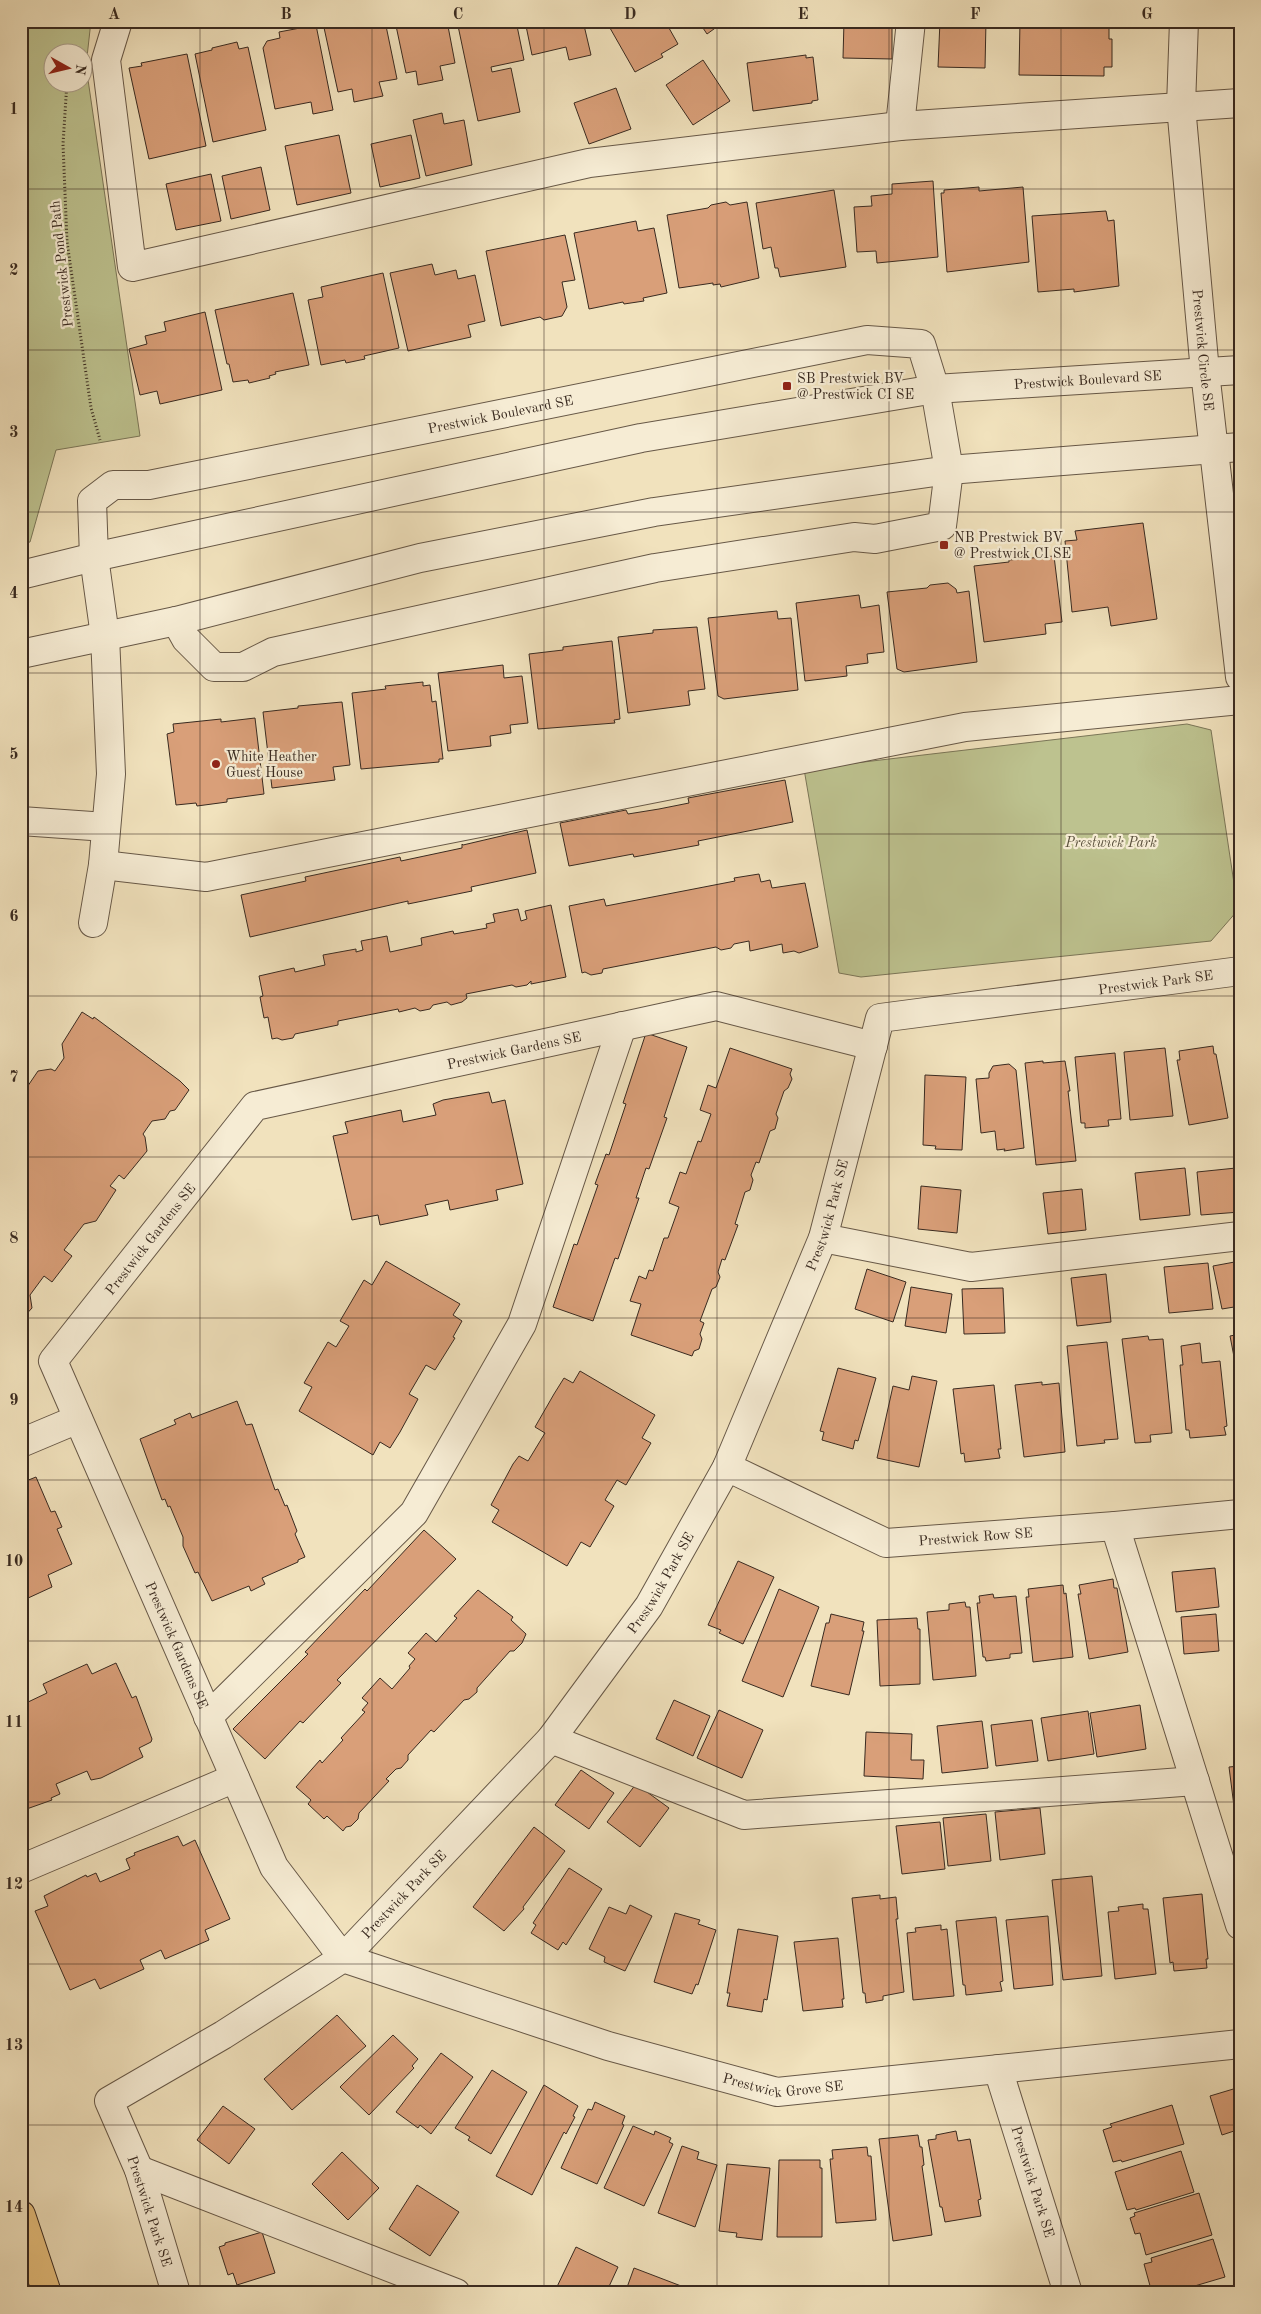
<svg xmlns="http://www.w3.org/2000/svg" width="1261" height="2314" font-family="'Old Standard TT',serif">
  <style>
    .green { fill: #bdc28f; stroke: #7b7658; fill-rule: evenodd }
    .building { fill: #d99f79; stroke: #392a20 }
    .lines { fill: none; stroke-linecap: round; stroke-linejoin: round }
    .minor-casing { stroke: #675847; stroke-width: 30 }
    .major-casing { stroke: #392a20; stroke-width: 30 }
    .path { stroke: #392a20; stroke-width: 3; stroke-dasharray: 1 2.5; stroke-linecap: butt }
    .minor { stroke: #f6ecd4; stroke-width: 28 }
    .major { stroke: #e8c17e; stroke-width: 28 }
    .grid { fill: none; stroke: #392a20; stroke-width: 1; stroke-opacity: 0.55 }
    .poi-dot { fill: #8f2418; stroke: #f6ecd4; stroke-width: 2 }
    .labels { text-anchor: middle; stroke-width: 4.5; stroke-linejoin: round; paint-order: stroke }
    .street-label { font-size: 14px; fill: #392a20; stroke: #f6ecd4 }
    .poi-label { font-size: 14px; fill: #392a20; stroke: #f6ecd4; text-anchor: start }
    .park-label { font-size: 14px; font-style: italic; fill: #5a503c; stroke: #f6ecd4 }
    .neatline { fill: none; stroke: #392a20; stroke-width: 2 }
    .grid-label { font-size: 16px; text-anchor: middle; font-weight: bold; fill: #392a20 }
  </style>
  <rect width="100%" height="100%" fill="#f1e2bd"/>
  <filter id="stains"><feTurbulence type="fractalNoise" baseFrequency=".004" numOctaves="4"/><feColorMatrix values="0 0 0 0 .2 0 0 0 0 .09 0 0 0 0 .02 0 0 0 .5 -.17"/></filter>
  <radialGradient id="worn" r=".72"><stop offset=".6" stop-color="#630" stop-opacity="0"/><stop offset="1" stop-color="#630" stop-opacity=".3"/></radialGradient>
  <path class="green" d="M21,21H91L86,66L140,436L56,450L30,542L21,544ZM52,52H82V82H52Z
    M1187,724L1211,730L1238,910L1211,941L861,977L839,973L804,769Z"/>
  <path class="building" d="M330,21H385L397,79L379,82L383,96L354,102L352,89L338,92L323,23Z
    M395,21H447L455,63L440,66L443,80L418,85L416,71L406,73Z
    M457,21H516L524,60L491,67L492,72L511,68L520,112L478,121Z
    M525,21H583L591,55L569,60L566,47L532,55Z
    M606,21H665L678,44L661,54L663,57L635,72Z
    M686,21H725L707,34L699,22L690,28Z
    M844,21H892V59L843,58Z
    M940,21H986L985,68L938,67Z
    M1020,21L1109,22V39H1112V67H1104V76L1019,75Z
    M316,25L333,110L313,114L311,102L275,109L263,48L267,41L280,38L279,32Z
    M237,42L239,49L248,47L266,130L213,142L195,54L212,50V48Z
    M187,54L206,146L149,159L129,68L142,66L141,63Z
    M806,55V58L813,57L818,100L812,101V103L753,111L747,63Z
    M703,60L730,101L693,125L666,85Z
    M616,88L631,129L589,144L574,103Z
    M442,113L444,124L464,120L472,165L426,176L413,120Z
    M339,135L351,193L297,205L285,146Z
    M411,135L420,178L380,187L371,144Z
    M261,167L270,210L231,219L222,176Z
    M211,174L221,221L176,230L166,184Z
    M933,181L938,257L877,263L876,251L857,252L854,207L872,206L871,196L892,194V184Z
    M979,187V191L1023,187L1029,262L947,272L941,193H944V190Z
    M834,190L846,267L780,277L778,268H775L771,247L763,249L756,203Z
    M726,202L730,205L747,202L759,278L721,287L720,284L713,285V283L679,288L667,215L708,208L711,205Z
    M1106,211L1108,221L1114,220L1119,286L1074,292V289L1038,292L1032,216Z
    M636,221L638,231L654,228L667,293L643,298L644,301L624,304L623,302L589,309L574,233Z
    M565,235L575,280L562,282L567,307L562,316L544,320L540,317L501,326L486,251Z
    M432,264L435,275L456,270L458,279L475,275L485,321L468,325L471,337L408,351L390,273Z
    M383,273L399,348L364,356L365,359L346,363L345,360L321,365L308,300L323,297L321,287Z
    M293,293L309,365L275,372L276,374L269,376L270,378L249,383L248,380L233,382L229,364H227L215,310Z
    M205,312L222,390L160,404L157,391L140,395L129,349L147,344L145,336L166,331L164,322Z
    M1143,523L1157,619L1111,626L1108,607L1072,612L1065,541L1077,540L1075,531Z
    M1054,556L1062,622L1045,624L1046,634L984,642L974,566L1009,562V560Z
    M948,583L956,589L957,593L969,591L977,662L904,672L897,669L887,592L927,588L930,585Z
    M859,595L861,608L879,605L884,652L867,654L868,663L846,666L847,676L805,681L796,603Z
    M777,611L778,619L791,618L798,690L724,699L718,696L708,618Z
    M697,627L705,689L688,691L690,705L628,713L618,637L653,633V630Z
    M612,641L620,719L614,720L615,723L538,729L529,654L563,650V647Z
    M503,665L504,678L522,676L528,723L510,725L511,733L490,736L491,746L448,751L438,673Z
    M423,682V686L430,685L432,702L436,701L443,759H439V762L361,769L352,693L386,689L385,686Z
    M342,702L350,765L333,767L335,780L272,788L263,712L298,708V706Z
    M255,718L264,794L227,799V802L197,806L196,803L176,805L167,734L174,732L173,724L221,719V722Z
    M785,780L793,822L698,841L699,845L634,857L633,854L569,866L560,823L626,810L628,814L659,809L689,803L688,798Z
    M527,830L536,873L471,887L472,891L408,904V901L250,937L241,895L306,881L305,877L400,857L401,861L462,848V844L463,845Z
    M759,874L761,882L770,880L772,888L805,883L818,947L799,953L794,951L783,953L782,944L750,951L749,941L734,944L731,948L721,950L716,947L603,969L602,973L591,975L585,972L582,973L569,906L604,899L606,906L735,881L734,878Z
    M551,905L566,977L531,984V981L527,985L516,987L512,985L466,994L467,998L462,1002L451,1005L447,1002L433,1005L430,1009L420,1011L415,1008L399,1012L398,1009L338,1021V1025L295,1034L293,1038L282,1040L277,1038L272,1039L268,1017L264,1018L260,997L263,996L259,976L294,968L295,972L325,965L323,955L356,949V952L363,950L361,941L387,936L390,952L422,945L421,938L453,931L454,934L487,928L486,924L495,922L493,914L518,909L521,921L527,919L525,911Z
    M82,1012L93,1019L94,1017L180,1081L189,1090L175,1110L170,1111L165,1119L152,1121L143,1134L145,1137L147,1151L124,1179L119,1175L110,1186L116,1190L96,1221L84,1224L64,1250L72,1256L52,1282L44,1276L30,1295L32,1308L21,1320V1096L38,1071L51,1069L55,1071L64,1058L62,1044Z
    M646,1033L687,1047L664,1117L667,1118L649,1169L646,1168L636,1198H639L618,1259L615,1258L593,1321L553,1307L574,1244L577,1245L598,1185L595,1184L606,1154L609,1155L626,1104L623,1103Z
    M1213,1046L1214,1054H1216L1228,1118L1189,1125L1177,1060H1180L1179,1051Z
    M730,1048L792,1069L790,1074L792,1079L788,1088L784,1091L776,1114L778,1118L775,1129L770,1131L759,1163L756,1162L751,1175L753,1180L750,1190L745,1192L735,1224L738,1225L725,1260L722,1259L718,1272L720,1277L716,1287L712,1289L700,1321L704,1323L700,1334L702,1339L699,1349L694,1351L692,1356L631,1335L641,1304L630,1301L639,1276L646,1279L649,1270L653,1271L664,1238H668L679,1207L669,1203L680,1172L686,1174L698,1141L701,1142L711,1114L700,1110L708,1085L716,1088Z
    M1165,1048L1173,1116L1130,1120L1124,1052Z
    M1115,1053L1121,1119L1108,1120L1109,1126L1085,1128V1123H1081L1075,1057Z
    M1043,1061V1063L1065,1061L1070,1091H1068L1076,1161L1036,1165L1025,1063Z
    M1009,1064L1016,1070L1024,1148L1004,1151L1005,1149L997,1150L995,1131L981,1133L976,1079L989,1078V1073L993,1066Z
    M925,1075L966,1077L962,1150L935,1149L936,1146L923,1145Z
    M489,1092L492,1103L505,1100L523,1184L496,1190L498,1200L450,1210L448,1200L425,1205L428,1215L380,1225L378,1215L352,1220L333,1136L348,1133L345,1122L401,1110L403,1122L436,1115L433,1104L443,1100Z
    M1185,1168L1190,1215L1140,1220L1135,1173Z
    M1236,1168L1240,1212L1201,1215L1197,1172Z
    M921,1186L961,1190L957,1233L918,1229Z
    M1082,1189L1086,1230L1048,1234L1043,1193Z
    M386,1261L460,1304L453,1315L462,1321L453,1337L455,1338L435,1370L426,1365L409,1394L418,1399L400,1432L390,1448L380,1442L373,1455L299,1411L312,1387L304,1383L328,1342L336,1347L349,1326L340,1321L364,1280L372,1285Z
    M1240,1261V1306L1222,1309L1213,1266Z
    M1208,1263L1213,1309L1169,1313L1164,1267Z
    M867,1269L906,1282L893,1322L855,1309Z
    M1106,1274L1111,1322L1077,1326L1071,1278Z
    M911,1287L952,1294L946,1333L905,1326Z
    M1003,1288L1005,1333L964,1334L962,1289Z
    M1240,1334V1388L1230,1336Z
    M1148,1336L1149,1340L1163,1339L1172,1433L1150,1435L1151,1442L1135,1443L1122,1339Z
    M1107,1342L1118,1439L1104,1440L1105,1443L1077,1446L1067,1346Z
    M1200,1343L1202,1363L1220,1361L1227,1426L1224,1427L1226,1435L1190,1438L1189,1430H1186L1180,1365H1183L1181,1346Z
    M838,1368L876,1378L858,1441L855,1440L853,1449L822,1440L824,1432L820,1431Z
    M580,1371L655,1415L642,1438L651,1443L626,1485L617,1480L605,1500L614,1506L590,1547L581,1542L567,1566L492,1522L499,1510L491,1505L513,1464L519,1456L528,1461L545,1433L535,1427L554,1394L564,1378L573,1383Z
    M912,1376L937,1381L919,1467L877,1458L893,1386L909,1390Z
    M1042,1382V1385L1059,1383L1065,1452L1024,1457L1015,1385Z
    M994,1385L1001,1449H998L1000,1458L965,1462L964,1453L961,1454L953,1389Z
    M237,1401L246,1425L252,1424L275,1490L278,1489L285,1506L287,1505L297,1531L295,1534L305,1557L298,1560V1562L262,1578L265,1584L251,1591L249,1586L212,1601L198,1572L195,1573L183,1546V1537L170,1506L168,1507L165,1499L162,1500L140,1439L176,1424L174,1420L190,1413L192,1418Z
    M36,1477L51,1512L55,1511L62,1527L57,1529L72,1564L48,1575L52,1587L26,1599L25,1597L21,1599V1483Z
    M424,1530L456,1559L337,1680L341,1683L303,1723L300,1721L265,1759L233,1729L308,1654L305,1652L365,1589L367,1591Z
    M738,1561L774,1577L743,1644L719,1633L721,1630L708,1625Z
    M1215,1568L1219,1607L1176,1612L1172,1572Z
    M1113,1579L1114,1588H1117L1128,1652L1089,1659L1078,1594H1081L1079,1585Z
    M1063,1585L1064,1594L1066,1593L1073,1657L1033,1662L1026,1597H1029L1028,1589Z
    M779,1589L819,1607L783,1697L742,1681Z
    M478,1590L513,1617L511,1620L526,1634L522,1643L514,1651H510L477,1688V1692L469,1699L464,1700L434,1732L431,1730L408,1755V1760L401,1768L396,1769L386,1779L389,1781L359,1813L358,1819L351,1826L346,1827L343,1831L327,1816L324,1819L308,1804L311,1800L296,1787L320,1760L322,1763L343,1740L341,1738L365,1712L362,1710L368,1703L362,1698L380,1678L392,1689L410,1668L409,1666L415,1659L408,1653L426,1633L436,1642L457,1618L454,1616Z
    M993,1594L994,1598L1016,1596L1022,1653L1010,1654V1658L986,1661L985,1657H983L977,1603H980L979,1596Z
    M965,1602L966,1607H970L976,1676L933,1680L927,1612L949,1610V1604Z
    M831,1614L864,1622L862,1631H864L849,1695L811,1686L826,1623H829Z
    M1216,1614L1219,1651L1184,1654L1181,1617Z
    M917,1618L918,1629H920V1684L880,1686L877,1620Z
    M116,1663L132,1698L136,1696L152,1739L151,1742L139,1748L143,1757L101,1778L91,1780L87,1771L56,1784L60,1794L51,1798L52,1800L21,1811V1694L26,1703L47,1693L43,1684L87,1664L92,1674Z
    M674,1700L710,1716L693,1756L656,1739Z
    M1140,1705L1146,1749L1097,1757L1090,1713Z
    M719,1710L763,1730L742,1778L697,1758Z
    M1088,1711L1094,1754L1048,1761L1041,1718Z
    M1032,1720L1038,1761L996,1766L991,1725Z
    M982,1721L988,1768L942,1773L937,1726Z
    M866,1732L912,1734L911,1760H924L923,1779L864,1776Z
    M1240,1766V1814H1235L1229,1767Z
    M581,1770L614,1793L589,1829L555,1805Z
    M636,1784L669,1808L640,1847L607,1822Z
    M1040,1808L1045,1854L1000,1860L995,1812Z
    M986,1814L991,1861L948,1866L943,1818Z
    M940,1822L945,1869L902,1874L896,1826Z
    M534,1827L565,1851L523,1907L524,1909L504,1931L473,1907Z
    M178,1836L183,1846L195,1840L230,1919L205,1930L209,1940L165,1959L161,1950L140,1960L144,1969L100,1989L95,1979L70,1990L35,1911L48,1906L44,1896L86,1875L87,1877L96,1873L100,1882L130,1869L126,1859L135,1855L134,1853Z
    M569,1868L602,1889L566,1945L563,1942L558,1950L531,1933L536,1925L533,1923Z
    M1092,1876L1102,1976L1063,1980L1052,1880Z
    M1202,1894L1208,1959H1206L1207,1968L1174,1971L1173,1962L1170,1963L1163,1898Z
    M880,1895V1899L896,1897L898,1919H896L904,1992L883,1996V2000L866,2003L865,1993H863L852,1898Z
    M1143,1904V1909H1148L1156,1974L1115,1979L1108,1912L1119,1911L1118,1907Z
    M630,1905L652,1916L625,1971L604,1962L605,1957L589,1949L609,1907L626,1914Z
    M675,1913L700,1920L698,1924L716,1930L698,1985L696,1984L692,1994L654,1982Z
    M1048,1916L1053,1985L1014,1989L1006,1920Z
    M996,1917L1003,1981L1000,1982L1002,1991L966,1995L965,1985H963L956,1921Z
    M941,1925V1930L947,1929L954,1996L913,2000L907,1933L916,1932L915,1928Z
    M738,1929L778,1936L767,2000L764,1999L762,2012L727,2006L730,1993H727Z
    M838,1938L844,1999H842L843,2007L803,2011L794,1942Z
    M337,2015L366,2046L292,2110L264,2079Z
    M393,2035L418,2059L412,2066L414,2068L369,2115L340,2087Z
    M441,2053L473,2077L431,2134L420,2125L418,2128L396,2112Z
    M492,2070L527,2092L491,2154L468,2140L470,2137L455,2128Z
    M544,2085L578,2106L573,2116L575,2117L566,2134L564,2132L532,2195L496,2176Z
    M1240,2087V2129L1222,2135L1210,2096Z
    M595,2102L625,2116L622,2124L624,2125L597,2184L561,2168L588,2109L592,2110Z
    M1172,2105L1184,2144L1122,2162L1121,2160L1113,2162L1103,2130L1112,2127L1110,2124Z
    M223,2106L255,2129L229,2164L197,2140Z
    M633,2126L654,2135L655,2131L671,2138L669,2142L673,2144L644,2206L604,2188Z
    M956,2131L958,2141L970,2139L981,2199L978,2200L981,2216L945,2222L942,2207H940L928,2140L936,2139V2135Z
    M918,2135L920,2147H922L924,2165L922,2166L932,2235L893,2241L879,2139Z
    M682,2146L699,2152L697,2159L717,2165L695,2227L658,2213Z
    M867,2147L868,2156H871L876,2220L836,2223L830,2159H833L832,2150Z
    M1181,2151L1194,2192L1136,2210L1135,2208L1127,2210L1115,2172Z
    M342,2152L379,2188L348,2220L312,2184Z
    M779,2160H820V2168H822V2237H777Z
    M727,2164L770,2168L762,2240L736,2237L737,2233L719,2231Z
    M417,2185L459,2212L430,2256L389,2229Z
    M1199,2193L1212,2235L1146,2255L1140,2233L1135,2234L1130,2218L1135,2216L1134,2213Z
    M262,2232L275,2273L237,2285L233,2273L228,2275L219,2247L225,2245V2243Z
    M1213,2239L1225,2277L1171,2293H1152L1144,2264L1152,2262L1151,2258Z
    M576,2247L618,2267L606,2293H554Z
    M634,2268L689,2289L687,2293H625Z
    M997,2288L998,2293H967Z"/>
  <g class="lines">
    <g class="minor-casing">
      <g id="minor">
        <path d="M118,21L106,60L132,267L589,163L900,126L1240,103"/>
        <path id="s1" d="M1184,21L1181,106L1205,372L1240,677"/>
        <path d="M900,126L911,21"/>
        <path id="s2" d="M21,575L94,557L641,438L935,389L1240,370"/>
        <path d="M21,654L176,621L420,558L654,512L949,470L1240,447"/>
        <path d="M21,821L106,827"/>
        <path d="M103,865L206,877L965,727L1240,700"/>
        <path id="s3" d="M93,923L103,865L111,774L105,636L94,557L92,501L113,485H149L867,340L921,344L935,389L949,470L942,526L875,539L854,537L655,568L273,652L243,667H214L186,639L176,621"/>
        <path id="s4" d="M873,1046L716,1006L255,1106L53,1361L274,1867L343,1958L608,2046L777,2092L1240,2044"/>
        <path d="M823,1238L971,1267L1240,1236"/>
        <path d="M21,1443L78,1419"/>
        <path id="s5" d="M727,1467L886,1543L1115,1526L1240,1514"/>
        <path d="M1115,1526L1240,1925"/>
        <path d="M208,1717L414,1513L522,1324L622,1026"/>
        <path d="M551,1739L744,1815L1195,1781"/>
        <path d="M21,1869L235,1778"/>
        <path id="s6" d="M998,2069L1068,2293"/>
        <path d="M139,2170L456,2293"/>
        <path id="s7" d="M176,2293L139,2170L109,2101L223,2035L343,1958L551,1739L649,1606L727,1467L823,1238L880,1018L1240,971"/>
      </g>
    </g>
    <g class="major-casing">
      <path id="major" d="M21,2215L47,2293"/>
    </g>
    <path class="path" d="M67,82L63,144L67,242L91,408L100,440"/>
    <use href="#minor" class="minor"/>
    <use href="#major" class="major"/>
  </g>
  <path class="grid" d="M200,21V2293M372,21V2293M544,21V2293M717,21V2293M889,21V2293M1061,21V2293M21,189H1240M21,350H1240M21,512H1240M21,673H1240M21,834H1240M21,996H1240M21,1157H1240M21,1318H1240M21,1480H1240M21,1641H1240M21,1802H1240M21,1964H1240M21,2125H1240"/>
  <g class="poi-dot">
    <rect x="782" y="381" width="10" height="10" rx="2.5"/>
    <rect x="939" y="540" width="10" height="10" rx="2.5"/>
    <circle cx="216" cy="764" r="5"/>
  </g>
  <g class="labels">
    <g class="street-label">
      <text transform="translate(61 264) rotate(-96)" y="5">Prestwick Pond Path</text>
      <text dy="5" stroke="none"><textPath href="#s1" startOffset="330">Prestwick Circle SE</textPath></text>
      <text dy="5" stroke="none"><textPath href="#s2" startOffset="1086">Prestwick Boulevard SE</textPath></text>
      <text dy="5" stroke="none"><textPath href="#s3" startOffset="845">Prestwick Boulevard SE</textPath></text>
      <text dy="5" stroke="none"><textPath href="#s7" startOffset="1858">Prestwick Park SE</textPath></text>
      <text transform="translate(514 1050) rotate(-12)" y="5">Prestwick Gardens SE</text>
      <text dy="5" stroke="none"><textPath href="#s7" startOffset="1376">Prestwick Park SE</textPath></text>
      <text transform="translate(150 1239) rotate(-52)" y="5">Prestwick Gardens SE</text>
      <text dy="5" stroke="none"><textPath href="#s5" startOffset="266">Prestwick Row SE</textPath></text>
      <text dy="5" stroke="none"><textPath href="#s7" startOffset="971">Prestwick Park SE</textPath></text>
      <text dy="5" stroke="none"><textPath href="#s4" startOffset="1269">Prestwick Gardens SE</textPath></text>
      <text dy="5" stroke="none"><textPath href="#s7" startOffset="566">Prestwick Park SE</textPath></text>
      <text dy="5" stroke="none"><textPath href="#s4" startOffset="2085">Prestwick Grove SE</textPath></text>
      <text dy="5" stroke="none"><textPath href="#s6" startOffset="118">Prestwick Park SE</textPath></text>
      <text transform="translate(150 2211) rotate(72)" y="5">Prestwick Park SE</text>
    </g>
    <g class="poi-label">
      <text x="797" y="383">SB Prestwick BV<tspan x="797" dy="16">@ Prestwick CI SE</tspan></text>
      <text x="954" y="542">NB Prestwick BV<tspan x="954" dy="16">@ Prestwick CI SE</tspan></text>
      <text x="226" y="761">White Heather<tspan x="226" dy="16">Guest House</tspan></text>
    </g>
    <g class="park-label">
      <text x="1111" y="847">Prestwick Park</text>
    </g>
  </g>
  <rect width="1261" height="2314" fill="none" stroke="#f1e2bd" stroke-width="55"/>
  <g transform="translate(68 68) rotate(98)"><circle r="24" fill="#f6ecd4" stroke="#aa9e8c"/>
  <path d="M0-4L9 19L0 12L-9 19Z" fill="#8f2418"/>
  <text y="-8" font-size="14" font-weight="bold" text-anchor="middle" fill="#392a20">N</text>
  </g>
  <rect x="28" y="28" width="1206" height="2258" class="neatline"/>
  <g class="grid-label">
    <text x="114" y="19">A</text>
    <text x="286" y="19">B</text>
    <text x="458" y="19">C</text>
    <text x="630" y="19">D</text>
    <text x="803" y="19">E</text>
    <text x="975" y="19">F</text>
    <text x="1147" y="19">G</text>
    <text x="14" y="114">1</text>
    <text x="14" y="275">2</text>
    <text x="14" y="437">3</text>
    <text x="14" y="598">4</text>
    <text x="14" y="759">5</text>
    <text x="14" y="921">6</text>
    <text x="14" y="1082">7</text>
    <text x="14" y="1243">8</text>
    <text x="14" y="1405">9</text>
    <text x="14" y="1566">10</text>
    <text x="14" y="1727">11</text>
    <text x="14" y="1889">12</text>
    <text x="14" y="2050">13</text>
    <text x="14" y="2212">14</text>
  </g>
  <rect width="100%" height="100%" filter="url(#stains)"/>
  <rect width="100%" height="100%" fill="url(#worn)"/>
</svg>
